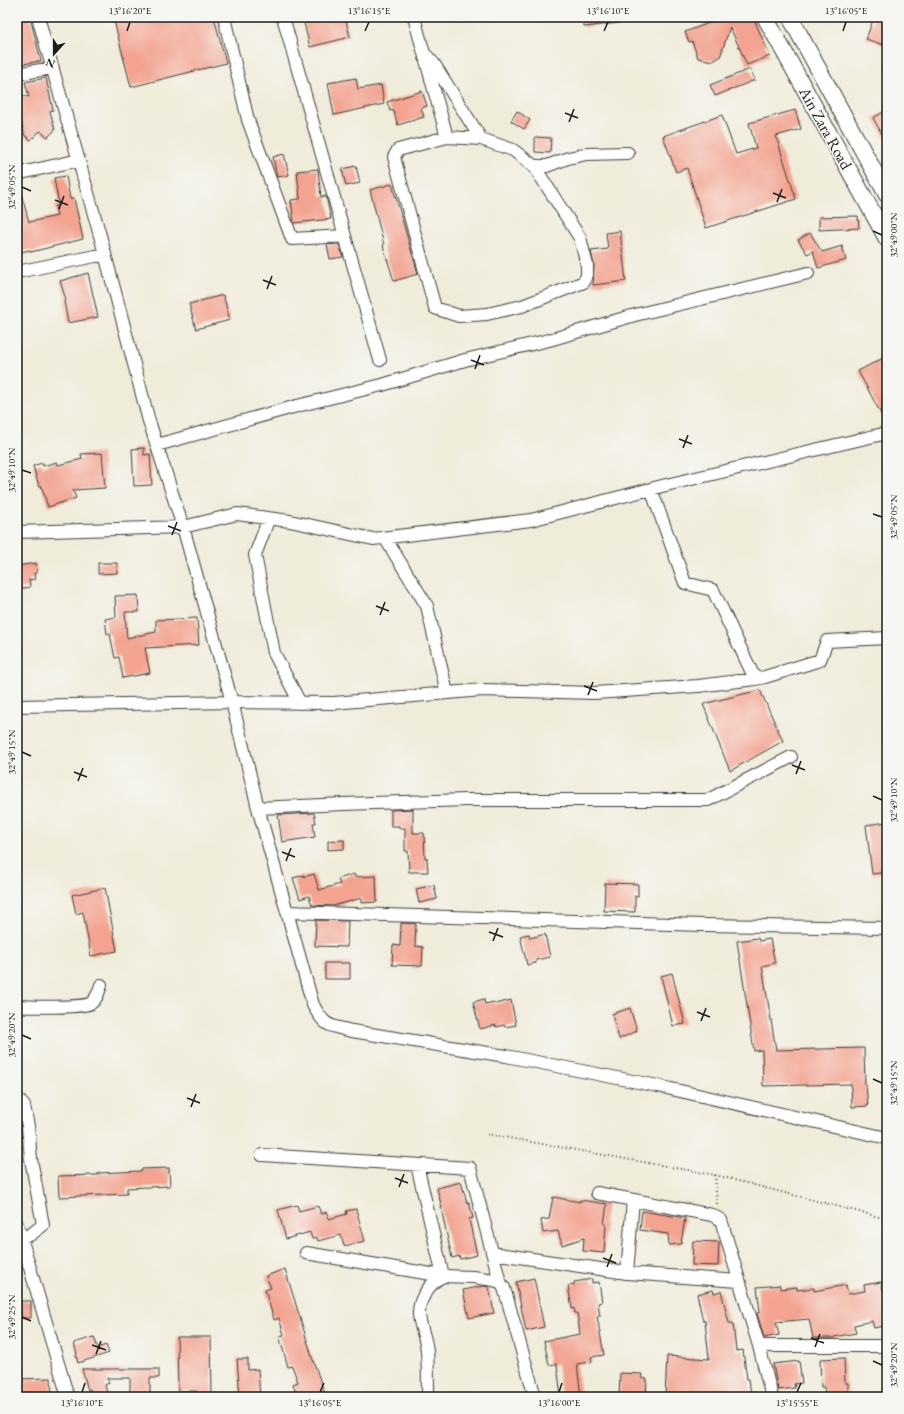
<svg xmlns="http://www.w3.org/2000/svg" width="904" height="1414" font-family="'EB Garamond',serif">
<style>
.building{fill:#f3a390}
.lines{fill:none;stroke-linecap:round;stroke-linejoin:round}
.minor-casing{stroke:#3c3b38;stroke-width:14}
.major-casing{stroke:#3c3b38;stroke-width:18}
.path{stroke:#3c3b38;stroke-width:2;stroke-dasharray:1 3;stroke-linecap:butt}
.minor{stroke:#fff;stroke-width:12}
.major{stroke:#fff;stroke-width:16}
.ticks{fill:none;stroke:#1c1c1c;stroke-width:1.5}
.labels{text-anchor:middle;stroke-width:3;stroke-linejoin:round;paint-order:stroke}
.street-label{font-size:16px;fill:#1c1c1c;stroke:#f6f6f2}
.neatline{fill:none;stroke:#1c1c1c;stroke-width:1.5}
.ticks-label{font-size:10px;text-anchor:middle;fill:#1c1c1c}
</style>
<rect width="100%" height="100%" fill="#f6f6f2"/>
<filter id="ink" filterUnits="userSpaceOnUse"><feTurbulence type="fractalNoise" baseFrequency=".025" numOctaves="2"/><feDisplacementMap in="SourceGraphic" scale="8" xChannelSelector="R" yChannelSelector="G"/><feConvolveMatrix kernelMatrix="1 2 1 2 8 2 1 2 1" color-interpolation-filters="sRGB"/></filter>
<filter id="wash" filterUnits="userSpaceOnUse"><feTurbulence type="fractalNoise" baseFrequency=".012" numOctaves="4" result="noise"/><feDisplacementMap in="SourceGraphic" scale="16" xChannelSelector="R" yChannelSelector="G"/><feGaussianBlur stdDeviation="0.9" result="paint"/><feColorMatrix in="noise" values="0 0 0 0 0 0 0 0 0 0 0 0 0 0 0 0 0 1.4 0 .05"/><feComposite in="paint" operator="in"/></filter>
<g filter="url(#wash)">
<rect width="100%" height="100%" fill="#f0ecda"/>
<g id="blocks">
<path class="building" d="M30,17L41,61L17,65V18Z
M113,17H214L226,63L131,87Z
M312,17H345L350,37L310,47L303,19Z
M592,17H619V23L584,27L583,18Z
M725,17H753L770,56L747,65L730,27L720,57L713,61L698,58L692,41L689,42L685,32Z
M874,17H887V46L866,39Z
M750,69L755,80L715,96L710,85Z
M46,78L53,110L50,111L55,130L48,137L40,131L31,140L25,136L17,104V94L29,97L25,82Z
M356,78L358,89L381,85L384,104L334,115L328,83Z
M422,91L427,106L421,108L424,117L398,125L393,110L390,111L387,102Z
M795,110L801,129L776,136L796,199L706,228L687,168L676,172L663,136L722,115L736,154L756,148L749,123Z
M887,110V143L873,118Z
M517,111L530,120L524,129L511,121Z
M535,137L551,138L550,153L535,152Z
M284,154L289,175L277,177L273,157Z
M356,166L360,183L346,186L342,169Z
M318,169L321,197L326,196L331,219L294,223L291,200L300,199L297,171Z
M66,176L70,199L74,198L83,239L31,252L30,250L17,253V190L20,189L29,222L57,216L55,206L59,205L54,178Z
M392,184L418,274L394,281L383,246L384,245L370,190Z
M858,216L859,228L819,230V217Z
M620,231L626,281L593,285L594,265L591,251L608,249L606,233Z
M810,233L822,252L842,246L846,260L818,268L813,251L807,254L798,240Z
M339,244L343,257L330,259L327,245Z
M88,273L98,317L68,323L64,301L66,300L60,281Z
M223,295L230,320L196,329L189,304Z
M887,356V425L858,371Z
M144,448V455L150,454L152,485L134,486L132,449Z
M102,453L105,488L73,490L76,498L48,507L41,485L39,486L33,466L42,463L43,466L57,462L58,465L82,459L81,454Z
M36,563L37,573H34L35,579L29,580L30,587L19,589V585H17V566Z
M98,563H117V573L98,574Z
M138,595L139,612H125L127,638L156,632V620L197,618L199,645L145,648L150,673L123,678L119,657L115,658L110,634H107L105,619L116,617L115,596Z
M760,690L783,741L730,771L703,704Z
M413,809V833H424L425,858H427L428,872H409L408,851H405V828H399V826H391V810Z
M314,813L316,823H313L315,837L282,842L278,815Z
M887,822V872L872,874L866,825Z
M344,840V849L328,850V841Z
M314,874L319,890L340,884L338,879L354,874L355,877L376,876L377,902L362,903V898L333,906L312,905L309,896L300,899L293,878L304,875V877Z
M605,883L638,884V896H635V912L604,911Z
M434,885L437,899L419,903L416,889Z
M105,888L117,951L91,956L83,912L76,914L72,895Z
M316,920L348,921L347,947L315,946Z
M401,923L416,924L415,946L423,947L422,966L392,965L393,945L400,946Z
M529,934L530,938L545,934L550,957L536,960V963L527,965L520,936Z
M758,938L759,941L770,939L775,963L762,966L776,1050L864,1048L865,1085H866L868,1106L852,1107L851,1084L763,1086L762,1050L754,1051L737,941Z
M325,963H350V979H325Z
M672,973L685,1024L673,1026L661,976Z
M484,999L485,1004L494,1002L495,1004L511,1000L516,1025L505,1027L504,1025L496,1027V1025L480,1029L473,1002Z
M630,1008L637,1031L619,1039L612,1014Z
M169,1168L170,1186L127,1188V1194L59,1197L58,1176L98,1175V1173L141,1171V1169Z
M461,1182L467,1202H469L473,1218L469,1219L477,1255L460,1259L459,1256L452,1258L441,1208H442L437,1188Z
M553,1197L580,1202V1200L607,1204L604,1224H606L604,1253L583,1251L584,1238L562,1245L558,1231L543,1233L541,1220L549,1219Z
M297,1205L299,1211L318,1206L321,1214L327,1212L329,1219L347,1214L346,1211L356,1209L365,1241L344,1246L341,1235L318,1241L317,1238L312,1239L310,1232L286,1239L278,1210Z
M642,1211L685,1218L681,1244L669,1245L668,1234L640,1230Z
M693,1241L719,1242L718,1266L692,1265Z
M285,1269L313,1360L326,1397H297L293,1384L298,1382L292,1366L288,1367L279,1336L284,1335L279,1318L274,1320L265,1290L271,1288L266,1276Z
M534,1278L544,1327L526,1331L516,1282Z
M592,1279V1283L599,1282L602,1302L598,1303L600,1316H597L604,1355L591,1357L592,1362L577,1364L581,1397H561L557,1364L549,1365L544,1341L580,1334L577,1313H575L574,1308L572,1309L568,1286L574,1285V1282Z
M881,1282L883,1290L887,1289V1325L874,1328L872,1321L854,1325L856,1333L834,1337V1338H813L809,1319L776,1322L779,1335L764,1338L757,1313L760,1312L757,1287L780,1285V1289L797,1287V1290L814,1288V1291L846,1285L848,1294L865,1291L864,1285Z
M484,1286L489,1287L494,1313L469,1318L463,1290Z
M713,1290L714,1293L721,1291L729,1323H733L736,1351L743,1350L747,1379H749L751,1395L744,1397H665L667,1356L709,1359L705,1321H703L697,1294Z
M21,1301H31V1318H21Z
M94,1337L98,1348L106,1345L109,1353L78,1363L76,1355L77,1354L74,1343Z
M177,1337H211L212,1397H196V1391H178Z
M844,1358L845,1383H848V1395L825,1396L824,1387H821L820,1359Z
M237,1359H248V1370L258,1369L260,1397H240Z
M799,1361L802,1383L794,1384L795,1388L778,1390L773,1364Z
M82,1369H159V1378H150V1397H130V1378H107L109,1383L105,1385L108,1397H92L90,1389L88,1390Z
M620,1373L642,1374L641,1378L647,1379L646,1397H619Z
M51,1378L52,1397H17V1379Z"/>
</g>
</g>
<g filter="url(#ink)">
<use href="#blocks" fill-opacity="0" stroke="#3c3b38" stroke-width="1"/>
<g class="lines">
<defs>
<path id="minor" d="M38,17L101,239L149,421L183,527L232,702L258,808L313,1005C326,1028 328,1025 352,1031L506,1056L658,1086L887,1138
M224,17L248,120L292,239L345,236
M283,17L380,360
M414,17L447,137L398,150L394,157L435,308L459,316L487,314L522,306L584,282L587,275V265L580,238L534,166L513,150L481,139L447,137
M427,56L434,64L481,139
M17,74L53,68
M534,166H547L568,158L587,154L628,153
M17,174L79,160
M17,272L105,254
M157,445L297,406L382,385L465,360L549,340L635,315L808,273
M651,489L685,583L713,590L755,679
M269,518L255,555L274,653L300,703
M17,532L183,527L237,514L290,521L373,539L531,520L666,485L887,433
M385,538L427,606L447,693
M17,706L232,702L334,703L482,690L595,693L698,686L755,679L765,677L820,660L827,641L887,638
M258,808L343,804L466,800H708L791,757
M288,912L703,925L887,928
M17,1006C28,1007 85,1008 91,1003C97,999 99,991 101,985
M17,1098L24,1106L28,1126L31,1159L43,1225L30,1235L21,1237
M262,1155L470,1168L500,1282
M417,1165L443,1276
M597,1193L712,1215L721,1220L759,1346L772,1397
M17,1224L68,1397
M306,1253L443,1276L473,1277L494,1280L500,1282L504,1288L507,1298L535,1397
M492,1253L627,1273L739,1281
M627,1273L633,1200
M759,1346H887
M428,1397C428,1382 428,1366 427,1351C425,1329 412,1316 424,1295C429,1286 435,1280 443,1276"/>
<path id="major" d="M765,17L887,239
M790,17L887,195"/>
</defs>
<use href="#minor" class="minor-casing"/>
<use href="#major" class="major-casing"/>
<path class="path" d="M487,1134L715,1175L887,1219
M715,1175L717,1205"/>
<use href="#minor" class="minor"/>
<use href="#major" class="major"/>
</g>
</g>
<path class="ticks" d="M127,31L130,22M365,31L369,22M604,31L608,22M843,31L846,22M565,113L578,118M569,122L574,109M22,187L31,191M773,193L786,198M55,200L68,205M777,202L782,189M59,209L64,196M873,231L882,235M263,280L276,285M267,289L272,276M471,360L484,365M475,369L480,355M679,439L692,444M683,448L688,435M22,470L31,473M873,514L882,517M168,526L181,531M172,535L177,522M376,606L389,611M380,615L385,602M584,686L597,691M588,695L593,682M22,752L31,756M792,765L805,770M74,772L87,777M796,774L801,761M78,781L83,768M873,796L882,800M282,852L295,857M286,861L291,848M489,932L503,937M493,941L498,928M697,1012L710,1017M701,1021L706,1008M22,1035L31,1039M873,1079L882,1083M187,1098L200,1103M191,1107L196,1094M395,1178L408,1183M399,1187L404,1174M603,1258L616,1263M607,1267L612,1254M22,1317L31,1321M811,1338L824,1343M92,1345L106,1350M815,1347L820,1334M96,1354L101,1341M873,1361L882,1365M82,1392L85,1383M320,1392L324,1383M559,1392L562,1383M797,1392L801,1383"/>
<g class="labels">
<g class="street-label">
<text transform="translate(826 128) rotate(61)" y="6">Ain Zara Road</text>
</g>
</g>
<rect width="904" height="1414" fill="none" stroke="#f6f6f2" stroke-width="44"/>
<g transform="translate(54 54) rotate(201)" stroke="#f6f6f2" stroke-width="3" paint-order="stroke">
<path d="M0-3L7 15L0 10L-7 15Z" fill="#1c1c1c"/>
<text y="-6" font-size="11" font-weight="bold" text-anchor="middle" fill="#1c1c1c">N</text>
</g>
<rect x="22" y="22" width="860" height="1370" class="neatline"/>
<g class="ticks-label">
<text x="130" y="14">13°16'20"E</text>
<text x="369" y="14">13°16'15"E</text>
<text x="608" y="14">13°16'10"E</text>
<text x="846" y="14">13°16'05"E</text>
<text transform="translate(11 187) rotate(-90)" y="4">32°49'05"N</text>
<text transform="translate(893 235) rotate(-90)" y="4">32°49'00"N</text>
<text transform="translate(11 470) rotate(-90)" y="4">32°49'10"N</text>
<text transform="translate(893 517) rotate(-90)" y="4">32°49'05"N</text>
<text transform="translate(11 752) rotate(-90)" y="4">32°49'15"N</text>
<text transform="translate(893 800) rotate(-90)" y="4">32°49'10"N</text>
<text transform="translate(11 1035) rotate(-90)" y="4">32°49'20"N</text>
<text transform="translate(893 1083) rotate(-90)" y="4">32°49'15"N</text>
<text transform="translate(11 1317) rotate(-90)" y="4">32°49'25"N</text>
<text transform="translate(893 1365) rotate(-90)" y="4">32°49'20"N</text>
<text x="82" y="1406">13°16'10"E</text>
<text x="320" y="1406">13°16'05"E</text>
<text x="559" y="1406">13°16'00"E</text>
<text x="797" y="1406">13°15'55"E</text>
</g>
</svg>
